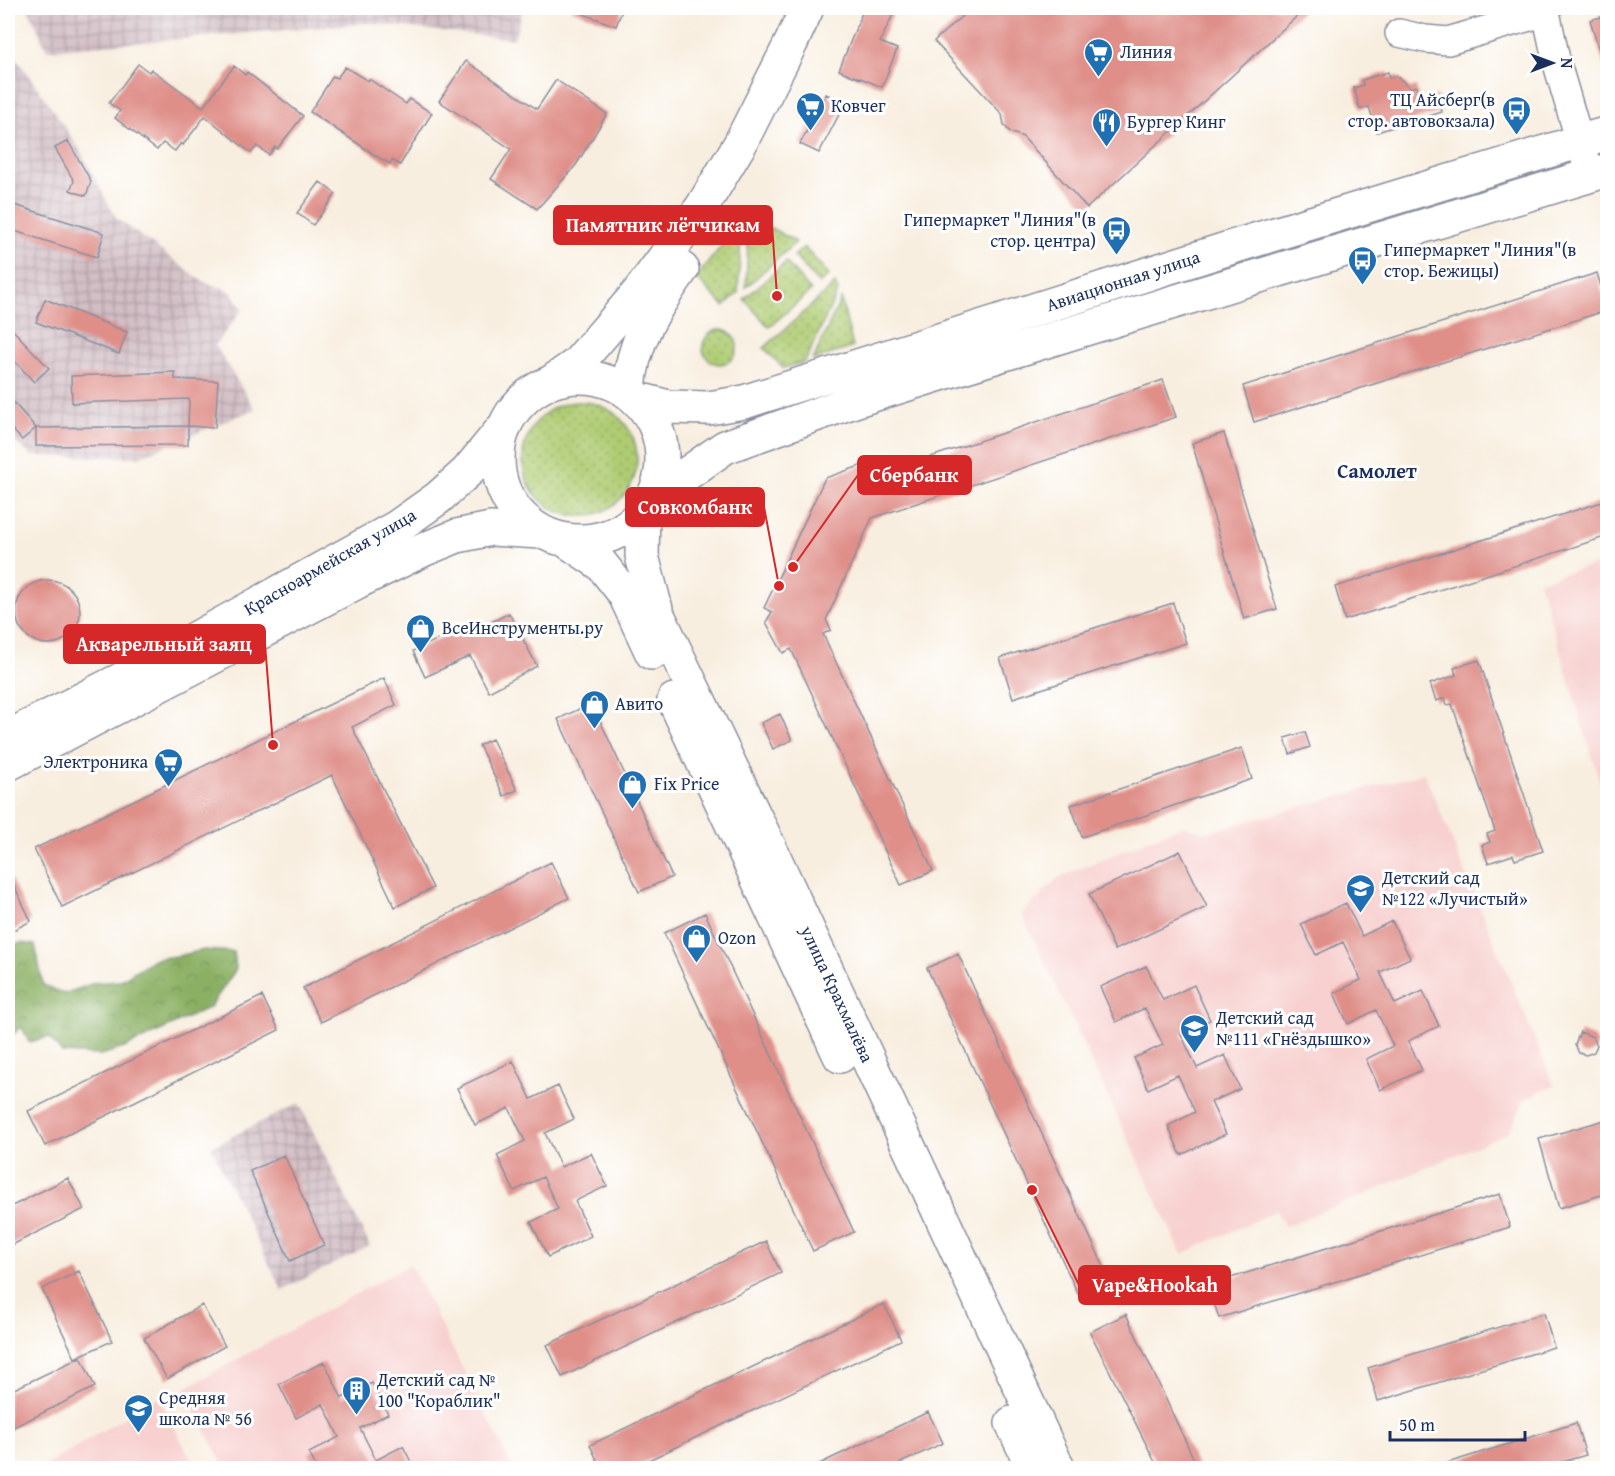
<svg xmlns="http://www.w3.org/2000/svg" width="1615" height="1476" font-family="'Gentium Book Plus',serif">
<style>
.built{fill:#f7d0cf}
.industrial{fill:url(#industrial-grid)}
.grass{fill:url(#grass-dots);stroke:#657e68;stroke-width:1.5}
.forest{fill:url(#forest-crowns);stroke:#537061;stroke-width:1.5}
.building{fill:#df8e88}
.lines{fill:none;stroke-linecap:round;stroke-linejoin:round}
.minor-casing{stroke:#8a8e9e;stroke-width:30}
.major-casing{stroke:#8a8e9e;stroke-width:36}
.minor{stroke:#fff;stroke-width:27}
.major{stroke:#fff;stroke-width:33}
.labels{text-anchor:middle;stroke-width:6;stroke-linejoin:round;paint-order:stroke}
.poi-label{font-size:18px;fill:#1b2f5e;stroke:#fff;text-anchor:start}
.street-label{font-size:18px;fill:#1b2f5e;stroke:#fff}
.neighbourhood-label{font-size:20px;font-weight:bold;fill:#1b2f5e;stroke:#fff}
.leader{fill:none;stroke:#d62828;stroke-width:2}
.callout-dot{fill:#d62828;stroke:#fff;stroke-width:2}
.callout{fill:#d62828;stroke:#d62828;stroke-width:2}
.callout-label{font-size:20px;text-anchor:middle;font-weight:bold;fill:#fff}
</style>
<defs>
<pattern id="industrial-grid" width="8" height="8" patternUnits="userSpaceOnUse" patternTransform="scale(1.5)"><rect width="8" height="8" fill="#d2bec5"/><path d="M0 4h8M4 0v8" fill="none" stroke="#aa9ba3"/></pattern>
<pattern id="grass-dots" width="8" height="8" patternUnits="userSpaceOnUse" patternTransform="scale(1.5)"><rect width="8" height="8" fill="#afcc72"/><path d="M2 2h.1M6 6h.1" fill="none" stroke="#8ea661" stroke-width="1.8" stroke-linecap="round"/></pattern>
<pattern id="forest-crowns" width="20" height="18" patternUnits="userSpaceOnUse" patternTransform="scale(1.5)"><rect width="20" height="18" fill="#8bb064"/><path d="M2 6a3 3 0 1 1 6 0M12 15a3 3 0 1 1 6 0" fill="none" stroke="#719056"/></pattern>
</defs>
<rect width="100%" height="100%" fill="#fff"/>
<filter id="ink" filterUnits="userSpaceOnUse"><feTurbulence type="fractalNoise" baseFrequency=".0167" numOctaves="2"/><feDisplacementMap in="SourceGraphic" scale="12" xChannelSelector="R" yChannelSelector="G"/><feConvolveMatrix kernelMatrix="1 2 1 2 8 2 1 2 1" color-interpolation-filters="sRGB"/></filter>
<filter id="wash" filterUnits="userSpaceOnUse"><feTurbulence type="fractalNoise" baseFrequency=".008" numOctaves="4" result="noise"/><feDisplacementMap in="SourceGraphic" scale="24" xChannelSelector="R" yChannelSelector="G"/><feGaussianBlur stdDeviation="1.35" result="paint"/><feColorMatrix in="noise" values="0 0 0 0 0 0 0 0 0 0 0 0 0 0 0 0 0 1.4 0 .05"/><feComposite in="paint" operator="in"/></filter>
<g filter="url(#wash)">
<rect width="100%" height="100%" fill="#f8eedf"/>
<path class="built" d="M1607,561H1608L1607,806L1539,581Z
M1424,773L1554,1085L1525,1099L1509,1132L1364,1195L1285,1226L1276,1211L1182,1254L1022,914L1058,878L1184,825L1205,833Z
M410,1264L513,1468H225L184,1389Z
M158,1397L196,1468H41Z"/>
<path class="industrial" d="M28,8H27H523L514,39L368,23L47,50Z
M8,47L50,105L80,150L116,218L204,282L229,290L243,309L215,345L255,409L139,457L32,456L8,436V424L12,411L8,407Z
M299,1103L370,1246L282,1290L211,1147Z"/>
<path class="grass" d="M749,216L796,242L746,287Z
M742,220L738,293L724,306L696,278Z
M804,247L829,275L819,284L794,256Z
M786,262L811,291L769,327L744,299Z
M835,284L838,291L805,362L783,368L764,348Z
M841,299L853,347L813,360Z
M703 347a17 17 0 1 1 34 0a17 17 0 1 1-34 0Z
M523 459a57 57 0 1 1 114 0a57 57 0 1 1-114 0Z"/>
<path class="forest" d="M20,943L35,945L43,985L64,994L94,983L120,981L154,959L178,956L204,950L234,952L236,969L210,1007L124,1048L100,1055L62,1053L49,1037L29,1042L22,1027L8,1038V946Z"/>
<g id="blocks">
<path class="building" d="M571,8H623L616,26L570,9Z
M864,8H896L880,42L897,49L882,87L858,77V78L839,70Z
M971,8H1306L1087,208L1023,137L1010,132L1004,125L1002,114L934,41Z
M1608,15V65L1604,66L1590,20Z
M466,61L537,109L556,80L607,114L576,165L537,209L491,179L511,149L439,101Z
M138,64L149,72L151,69L203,107L234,66L245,75L247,72L303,116L277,149L275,147L269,155L257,146L251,153L205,116L183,145L181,143L175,151L163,143L157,150L115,118L120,111L109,103Z
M345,67L368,81L369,79L406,104L409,99L432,113L400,165L392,160L390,164L378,157L310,112L333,76L337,78Z
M1388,72L1389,78L1397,76L1410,88L1416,86L1420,100L1437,95L1442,112L1377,132L1369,107L1360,109L1354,88L1363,85L1362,80Z
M826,94L845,103L819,153L800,144Z
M68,141L91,181L86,196L70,190L74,181L55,148Z
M320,182L336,194L313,225L297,213Z
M8,203L104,233L97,257L8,229Z
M1597,273L1608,310L1254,422L1243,386Z
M45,299L127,332L119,354L36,322Z
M8,325L49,368L34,382L8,354Z
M175,372V379L218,381L215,428L188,426L189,399L72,403L71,376Z
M1163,380L1176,417L872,518L826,620L831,630L823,634L933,871L901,885L791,649L783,653L766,622L772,612L764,608L825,478L863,465L867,478Z
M8,396L36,428L22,440L8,425Z
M188,426V445L36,446V428Z
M1224,433L1277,609L1244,619L1192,443Z
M1608,500V536L1345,620L1335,587Z
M16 612a32 32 0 1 1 64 0a32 32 0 1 1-64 0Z
M1173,603L1186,643L1013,698L1000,658Z
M509,613L537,666L489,692L470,656L425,677L413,651L464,627L467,635Z
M1479,660L1543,851L1515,860L1513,855L1488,863L1482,845L1490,842L1487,834L1495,831L1452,704L1447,705L1445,698L1436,701L1430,684L1456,675L1454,668Z
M384,678L396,705L352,727L433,888L395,907L332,775L62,907L34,849Z
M592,703L672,877L639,892L558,719Z
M780,714L792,740L773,749L761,723Z
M1305,732L1310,747L1290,754L1285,738Z
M492,739L517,790L504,796L479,745Z
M1242,748L1252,779L1082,837L1071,805Z
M1180,851L1207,907L1115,950L1089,894Z
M551,862L569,898L321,1022L303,988Z
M8,873L31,921L8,933Z
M1346,903L1362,936L1392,921L1410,958L1380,972L1395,1004L1423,991L1439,1026L1408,1041L1422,1070L1380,1090L1366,1059L1393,1046L1376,1010L1348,1024L1334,993L1361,980L1343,942L1316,955L1301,924Z
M705,913L854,1232L813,1251L664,933Z
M958,954L1110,1280L1078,1294L927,968Z
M1146,966L1163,1000L1194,985L1210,1020L1181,1034L1197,1068L1225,1055L1240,1089L1211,1102L1226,1134L1181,1155L1168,1126L1195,1112L1178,1075L1148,1089L1134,1058L1163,1045L1145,1008L1116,1022L1100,987Z
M262,996L279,1030L45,1146L28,1111Z
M1580,1032L1593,1037L1597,1045L1594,1052L1586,1055L1579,1053L1575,1045Z
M513,1061L531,1099L558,1086L574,1119L545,1133L561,1167L591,1153L607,1186L575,1201L591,1236L548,1257L531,1222L558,1209L543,1177L514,1191L497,1155L525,1141L509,1108L475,1125L457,1088Z
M1605,1120L1608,1128V1193L1559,1208L1539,1139Z
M284,1155L324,1245L290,1261L250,1171Z
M68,1178L84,1209L8,1247V1208Z
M1500,1194L1510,1227L1219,1318L1208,1285Z
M766,1241L781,1273L562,1377L547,1345Z
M79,1271L112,1341L75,1358L42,1289Z
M884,1304L901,1340L632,1468H601L590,1445Z
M202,1305L225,1346L167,1379L144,1338Z
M1544,1313L1554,1347L1378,1401L1368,1368Z
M1126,1314L1198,1468H1158L1090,1332Z
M81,1357L95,1387L8,1430V1392Z
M324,1362L342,1398L372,1383L388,1414L360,1428L376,1460L403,1446L414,1468H317L309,1453L339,1437L323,1404L296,1418L279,1384Z
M928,1412L943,1443L890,1468H811Z
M1576,1423L1586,1455L1541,1468H1442L1441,1465Z"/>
</g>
</g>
<g filter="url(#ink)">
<use href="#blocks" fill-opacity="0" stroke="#8a8e9e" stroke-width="1.5"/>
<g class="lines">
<defs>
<path id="minor" d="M1399,33L1425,39L1448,41L1546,12L1557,64L1590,176"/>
<path id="major" d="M498 459a82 82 0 1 1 164 0a82 82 0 1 1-164 0Z
M553,381L577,364L639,292L702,207L740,144L791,43L807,8
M629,392C631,343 654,309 682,269
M638,399L668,407L709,408L744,402L1242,244L1608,133
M654,497L725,447L860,399L1075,332L1608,170
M643,514L642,556L657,613L769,846L1058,1468
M567,541L601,564L624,593L652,653
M674,700L840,1056
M8,737L128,676L397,527L438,498L467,472L504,427
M8,764L357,582L425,549L457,536L491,529L541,532
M1012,1423L1033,1468"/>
</defs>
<use href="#minor" class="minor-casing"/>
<use href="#major" class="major-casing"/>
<use href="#minor" class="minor"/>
<use href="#major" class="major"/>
</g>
</g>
<defs>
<symbol id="supermarket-pin" viewBox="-11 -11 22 30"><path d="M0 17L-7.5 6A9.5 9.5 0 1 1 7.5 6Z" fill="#1f6fb2" stroke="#fff"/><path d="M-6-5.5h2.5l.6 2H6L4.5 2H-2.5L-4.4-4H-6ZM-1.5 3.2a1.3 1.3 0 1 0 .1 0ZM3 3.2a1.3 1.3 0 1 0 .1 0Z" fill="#fff"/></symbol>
<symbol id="bus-pin" viewBox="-11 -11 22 30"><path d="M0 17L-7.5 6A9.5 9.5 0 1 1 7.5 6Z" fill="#1f6fb2" stroke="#fff"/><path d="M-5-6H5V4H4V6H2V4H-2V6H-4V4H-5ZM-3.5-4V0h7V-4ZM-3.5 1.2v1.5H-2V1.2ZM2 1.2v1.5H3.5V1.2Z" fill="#fff"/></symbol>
<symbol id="restaurant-pin" viewBox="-11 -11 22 30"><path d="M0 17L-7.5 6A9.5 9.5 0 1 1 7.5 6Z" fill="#1f6fb2" stroke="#fff"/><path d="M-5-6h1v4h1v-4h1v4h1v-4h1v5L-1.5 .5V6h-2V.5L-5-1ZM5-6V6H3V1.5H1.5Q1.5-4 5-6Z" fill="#fff"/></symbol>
<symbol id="shop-pin" viewBox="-11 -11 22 30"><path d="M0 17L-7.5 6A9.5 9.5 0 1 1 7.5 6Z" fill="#1f6fb2" stroke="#fff"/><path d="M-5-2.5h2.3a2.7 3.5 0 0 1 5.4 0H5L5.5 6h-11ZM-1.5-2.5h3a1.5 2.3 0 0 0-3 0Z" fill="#fff"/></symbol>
<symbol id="school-pin" viewBox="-11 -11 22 30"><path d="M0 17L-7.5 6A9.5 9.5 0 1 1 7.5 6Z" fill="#1f6fb2" stroke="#fff"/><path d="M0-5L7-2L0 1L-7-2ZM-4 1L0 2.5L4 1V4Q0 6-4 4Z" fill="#fff"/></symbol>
<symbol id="building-pin" viewBox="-11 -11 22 30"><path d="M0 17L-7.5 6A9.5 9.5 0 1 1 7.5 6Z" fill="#1f6fb2" stroke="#fff"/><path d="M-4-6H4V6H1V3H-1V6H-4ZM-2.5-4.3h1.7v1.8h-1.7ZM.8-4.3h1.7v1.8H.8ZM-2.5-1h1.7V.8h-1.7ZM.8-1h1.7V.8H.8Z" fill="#fff"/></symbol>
</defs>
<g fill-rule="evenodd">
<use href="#supermarket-pin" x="1082" y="36" width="33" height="45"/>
<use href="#supermarket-pin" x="794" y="90" width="33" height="45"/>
<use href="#bus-pin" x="1500" y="94" width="33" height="45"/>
<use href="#restaurant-pin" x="1090" y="106" width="33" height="45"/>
<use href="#bus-pin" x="1100" y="214" width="33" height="45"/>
<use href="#bus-pin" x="1346" y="244" width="33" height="45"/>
<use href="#shop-pin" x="404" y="612" width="33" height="45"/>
<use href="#shop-pin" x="578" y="688" width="33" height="45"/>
<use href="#supermarket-pin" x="152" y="746" width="33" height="45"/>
<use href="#shop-pin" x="616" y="768" width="33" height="45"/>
<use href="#school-pin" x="1344" y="872" width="33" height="45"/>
<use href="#shop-pin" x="680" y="922" width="33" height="45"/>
<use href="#school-pin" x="1178" y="1012" width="33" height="45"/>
<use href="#building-pin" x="340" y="1374" width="33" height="45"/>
<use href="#school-pin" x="122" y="1392" width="33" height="45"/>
</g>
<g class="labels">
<g class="poi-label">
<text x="1120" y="58">Линия</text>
<text x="1495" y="106" text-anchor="end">ТЦ Айсберг(в<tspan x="1495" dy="21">стор. автовокзала)</tspan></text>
<text x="831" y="112">Ковчег</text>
<text x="1127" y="128">Бургер Кинг</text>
<text x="1096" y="226" text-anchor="end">Гипермаркет "Линия"(в<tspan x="1096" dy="21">стор. центра)</tspan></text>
<text x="1384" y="256">Гипермаркет "Линия"(в<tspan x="1384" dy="21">стор. Бежицы)</tspan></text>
<text x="442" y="634">ВсеИнструменты.ру</text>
<text x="615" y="710">Авито</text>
<text x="148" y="768" text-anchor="end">Электроника</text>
<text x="654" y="790">Fix Price</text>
<text x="1382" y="884">Детский сад<tspan x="1382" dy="21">№122 «Лучистый»</tspan></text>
<text x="718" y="944">Ozon</text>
<text x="1216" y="1024">Детский сад<tspan x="1216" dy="21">№111 «Гнёздышко»</tspan></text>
<text x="377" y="1386">Детский сад №<tspan x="377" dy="21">100 "Кораблик"</tspan></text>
<text x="159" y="1404">Средняя<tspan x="159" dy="21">школа № 56</tspan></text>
</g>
<g class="street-label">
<text transform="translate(1123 281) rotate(-18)" y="6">Авиационная улица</text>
<text transform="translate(330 562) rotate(-30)" y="6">Красноармейская улица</text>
<text transform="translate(837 994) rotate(65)" y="6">улица Крахмалёва</text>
</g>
<g class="neighbourhood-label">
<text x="1377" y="478">Самолет</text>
</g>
</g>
<path class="leader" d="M777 296L772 225M793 567L858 475M779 586L764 507M273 745L265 644M1032 1190L1079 1285"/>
<g class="callout-dot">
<circle cx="777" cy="296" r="6"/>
<circle cx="793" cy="567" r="6"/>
<circle cx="779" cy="586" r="6"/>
<circle cx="273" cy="745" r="6"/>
<circle cx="1032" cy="1190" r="6"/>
</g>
<g class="callout">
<rect x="554" y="206" width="218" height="38" rx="6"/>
<rect x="858" y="456" width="113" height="38" rx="6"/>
<rect x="626" y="488" width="138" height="38" rx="6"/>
<rect x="64" y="625" width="201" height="38" rx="6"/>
<rect x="1079" y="1266" width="151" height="38" rx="6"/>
</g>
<g class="callout-label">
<text x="663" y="232">Памятник лётчикам</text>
<text x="914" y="482">Сбербанк</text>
<text x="695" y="514">Совкомбанк</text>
<text x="164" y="651">Акварельный заяц</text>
<text x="1155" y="1292">Vape&amp;Hookah</text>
</g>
<rect width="1615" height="1476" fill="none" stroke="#fff" stroke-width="30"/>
<g transform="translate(1552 63) rotate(90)" stroke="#ffffff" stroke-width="4.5" paint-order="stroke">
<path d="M0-4.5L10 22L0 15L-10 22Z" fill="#1b2f5e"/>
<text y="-9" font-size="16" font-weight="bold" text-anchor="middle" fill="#1b2f5e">N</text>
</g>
<path d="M1390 1431v9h135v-9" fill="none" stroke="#1b2f5e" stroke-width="3"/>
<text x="1399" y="1431" font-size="18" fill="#1b2f5e" stroke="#ffffff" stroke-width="4.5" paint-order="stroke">50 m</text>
</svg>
